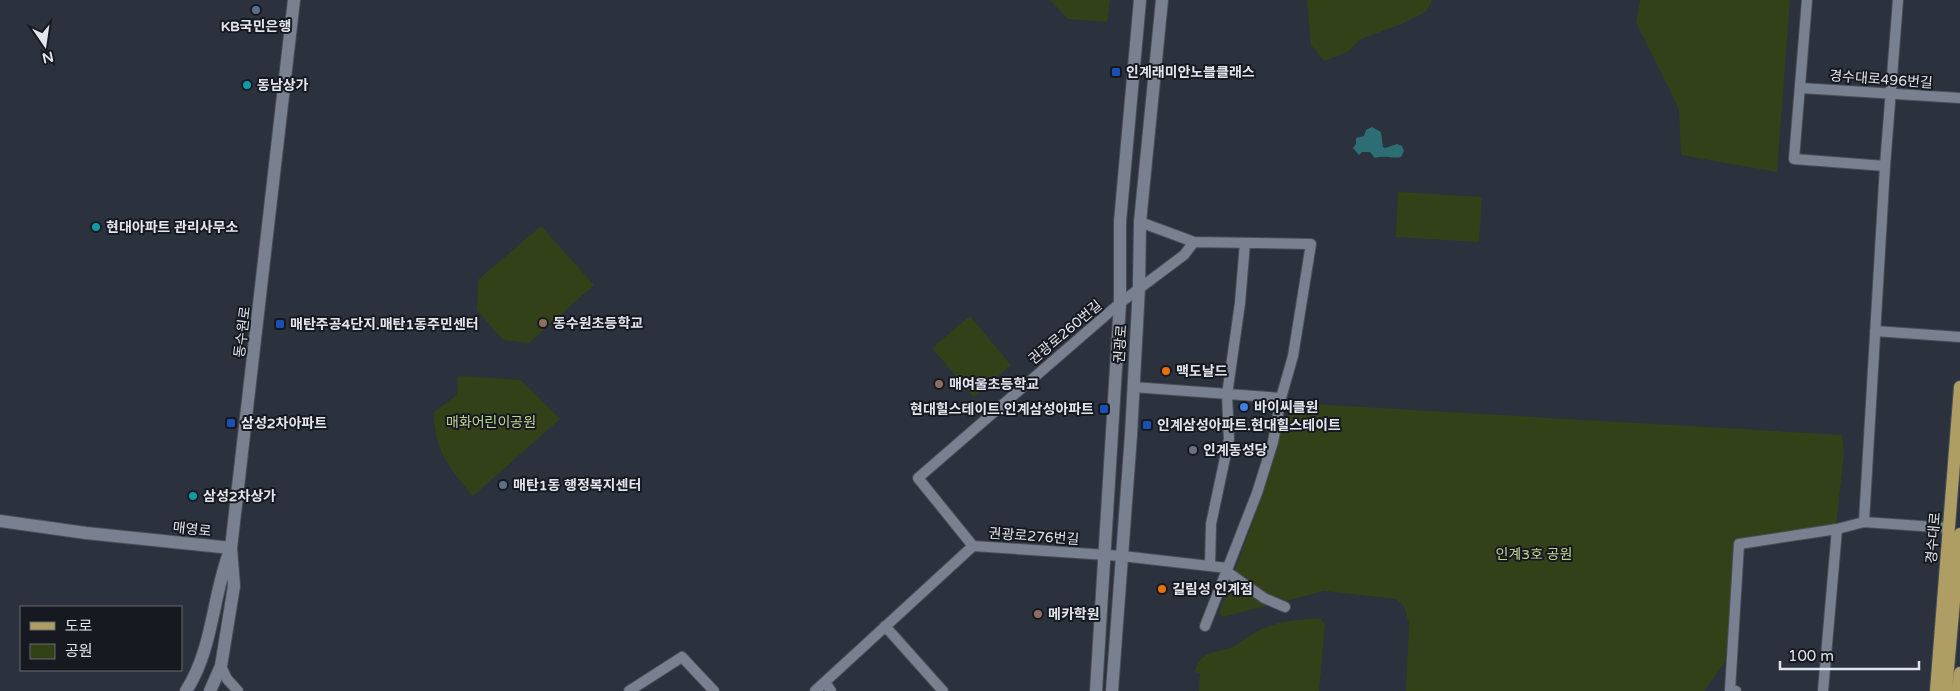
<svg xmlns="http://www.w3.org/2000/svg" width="1960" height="691" font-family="'Varela Round','Noto Sans KR',sans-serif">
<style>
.green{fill:#334118}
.water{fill:#2d6e75}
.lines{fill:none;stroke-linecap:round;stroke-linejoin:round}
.minor-casing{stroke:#494e58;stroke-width:12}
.tertiary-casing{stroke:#494e58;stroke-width:14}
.secondary-casing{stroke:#494e58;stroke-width:14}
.primary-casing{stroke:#494e58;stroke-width:14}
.minor{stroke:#79808f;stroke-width:10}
.tertiary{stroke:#79808f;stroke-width:12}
.secondary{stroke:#79808f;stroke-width:12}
.primary{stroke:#ae9e63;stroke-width:12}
.service-dot{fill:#5c6f8a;stroke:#16191f;stroke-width:2}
.transit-dot{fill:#1a4fb4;stroke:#16191f;stroke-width:2}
.culture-dot{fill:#0f9aa8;stroke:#16191f;stroke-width:2}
.education-dot{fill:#8d6e63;stroke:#16191f;stroke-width:2}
.food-dot{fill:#e8710a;stroke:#16191f;stroke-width:2}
.shop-dot{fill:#3f7fe0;stroke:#16191f;stroke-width:2}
.worship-dot{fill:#6b7280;stroke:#16191f;stroke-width:2}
.labels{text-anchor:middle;stroke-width:4;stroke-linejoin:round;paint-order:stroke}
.poi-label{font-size:14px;font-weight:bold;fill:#e1e5ed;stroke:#16191f;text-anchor:start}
.street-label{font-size:14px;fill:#e1e5ed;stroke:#16191f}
.park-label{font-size:14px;fill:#bcd690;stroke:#16191f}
</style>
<rect width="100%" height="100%" fill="#2b313d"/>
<path class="green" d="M1050,0H1110L1107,22L1068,19Z
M1307,0H1432L1427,11L1399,25L1361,39L1347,52L1324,61L1311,45Z
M1640,0H1790L1777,172L1681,155L1679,109L1636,22Z
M1398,192L1482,197L1479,242L1396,237Z
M541,226L594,285L529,343L503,340L477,310L478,280Z
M970,316L1011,365L974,397L932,348Z
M458,376L521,380L560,419L473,496C449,467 434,451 434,412L457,395Z
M1295,403L1842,435L1844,454L1836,526L1739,552L1734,650L1704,691H1406L1409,624L1404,606L1396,599L1324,591L1223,617L1219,613C1237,566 1254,519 1270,471C1278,447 1280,423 1295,403Z
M1320,618L1325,624L1319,691H1199L1200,673L1194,672C1203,650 1211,654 1230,648C1240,644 1250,634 1260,630C1279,620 1299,620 1320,618Z"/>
<path class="water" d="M1372,127L1381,132L1383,147L1385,148L1397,144L1402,146L1404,151L1401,157C1393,159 1387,155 1375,158L1370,152H1362L1359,155L1353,148L1356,144V138L1364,136L1366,130Z"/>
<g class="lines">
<defs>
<path id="minor" d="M1807,0L1794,159L1885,166L1898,0
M1801,88L1960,98
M1885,166L1864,522L1949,528
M1140,222L1194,242L1311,244L1293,356L1281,398L1273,442L1257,493L1205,626
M1875,331L1960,337
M1133,387L1281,398
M973,546L918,478L1120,303L1184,255L1194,242
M1210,566L1211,524L1229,439L1227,395L1240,303L1245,243
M1226,571L1264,598L1285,607
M885,626L943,691
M221,666L227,679L238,691
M825,682L831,691
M629,691L682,657L714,691
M815,691L973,546L1122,556L1227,568
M1736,691L1730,690L1739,544L1837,529
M1823,691L1837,529L1864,522"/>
<path id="tertiary" d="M0,521L86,533L231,548
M1096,691L1120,303V222L1140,0
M1112,691L1131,435L1139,287L1140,222L1162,0"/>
<path id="secondary" d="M186,691C213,649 212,599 229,553
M210,691L221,666L234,586L231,548L294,0"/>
<path id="primary" d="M1936,691L1960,387
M1946,691L1960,534
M1958,691L1960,673"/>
</defs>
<use href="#minor" class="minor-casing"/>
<use href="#tertiary" class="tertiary-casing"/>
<use href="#secondary" class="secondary-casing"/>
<use href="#primary" class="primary-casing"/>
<use href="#minor" class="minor"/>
<use href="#tertiary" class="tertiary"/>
<use href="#secondary" class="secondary"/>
<use href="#primary" class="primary"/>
</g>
<g class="service-dot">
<circle cx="256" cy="10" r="5"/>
<circle cx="503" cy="485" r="5"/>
</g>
<g class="transit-dot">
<rect x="1111" y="67" width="10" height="10" rx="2.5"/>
<rect x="275" y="319" width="10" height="10" rx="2.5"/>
<rect x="1099" y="404" width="10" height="10" rx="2.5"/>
<rect x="226" y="418" width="10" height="10" rx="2.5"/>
<rect x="1142" y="420" width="10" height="10" rx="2.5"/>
</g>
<g class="culture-dot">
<circle cx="247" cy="85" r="5"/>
<circle cx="96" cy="227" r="5"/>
<circle cx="193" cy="496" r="5"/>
</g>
<g class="education-dot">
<circle cx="543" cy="323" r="5"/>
<circle cx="939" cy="384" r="5"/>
<circle cx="1038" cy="614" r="5"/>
</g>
<g class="food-dot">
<circle cx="1166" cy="371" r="5"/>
<circle cx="1162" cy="589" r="5"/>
</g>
<circle class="shop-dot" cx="1244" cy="407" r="5"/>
<circle class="worship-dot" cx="1193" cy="450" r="5"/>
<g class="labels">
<g class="poi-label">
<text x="256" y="31" text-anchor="middle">KB국민은행</text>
<text x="1126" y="77">인계래미안노블클래스</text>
<text x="257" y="90">동남상가</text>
<text x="106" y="232">현대아파트 관리사무소</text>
<text x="553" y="328">동수원초등학교</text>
<text x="290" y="329">매탄주공4단지.매탄1동주민센터</text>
<text x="1176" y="376">맥도날드</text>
<text x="949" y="389">매여울초등학교</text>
<text x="1254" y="412">바이씨클원</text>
<text x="1094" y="414" text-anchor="end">현대힐스테이트.인계삼성아파트</text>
<text x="241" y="428">삼성2차아파트</text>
<text x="1157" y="430">인계삼성아파트.현대힐스테이트</text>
<text x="1203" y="455">인계동성당</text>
<text x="513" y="490">매탄1동 행정복지센터</text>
<text x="203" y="501">삼성2차상가</text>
<text x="1172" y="594">길림성 인계점</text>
<text x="1048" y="619">메카학원</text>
</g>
<g class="street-label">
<text transform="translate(1881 79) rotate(4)" y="5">경수대로496번길</text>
<text transform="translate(242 332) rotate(-83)" y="5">동수원로</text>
<text transform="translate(1065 332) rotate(-40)" y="5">권광로260번길</text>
<text transform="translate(1120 344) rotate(-86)" y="5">권광로</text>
<text transform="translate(192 529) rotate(6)" y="5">매영로</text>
<text transform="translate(1034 536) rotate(4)" y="5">권광로276번길</text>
<text transform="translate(1933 538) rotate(-85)" y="5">경수대로</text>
</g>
<g class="park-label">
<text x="491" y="427">매화어린이공원</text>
<text x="1534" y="559">인계3호 공원</text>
</g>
</g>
<rect x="20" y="606" width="162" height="65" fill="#16191f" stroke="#676b71"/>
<rect x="30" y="622" width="25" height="8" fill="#ae9e63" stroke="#676b71"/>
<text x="65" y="631" font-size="15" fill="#e1e5ed">도로</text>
<rect x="30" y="644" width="25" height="15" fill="#334118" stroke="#676b71"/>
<text x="65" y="656" font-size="15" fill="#e1e5ed">공원</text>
<g transform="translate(45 45) rotate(167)" stroke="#16191f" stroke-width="4" paint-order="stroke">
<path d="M0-4L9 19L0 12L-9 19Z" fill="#e1e5ed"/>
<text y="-8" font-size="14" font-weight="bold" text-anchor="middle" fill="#e1e5ed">N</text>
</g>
<path d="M1780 661v8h139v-8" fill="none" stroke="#e1e5ed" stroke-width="2.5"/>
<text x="1788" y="661" font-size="15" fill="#e1e5ed" stroke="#16191f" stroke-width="4" paint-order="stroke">100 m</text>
</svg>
